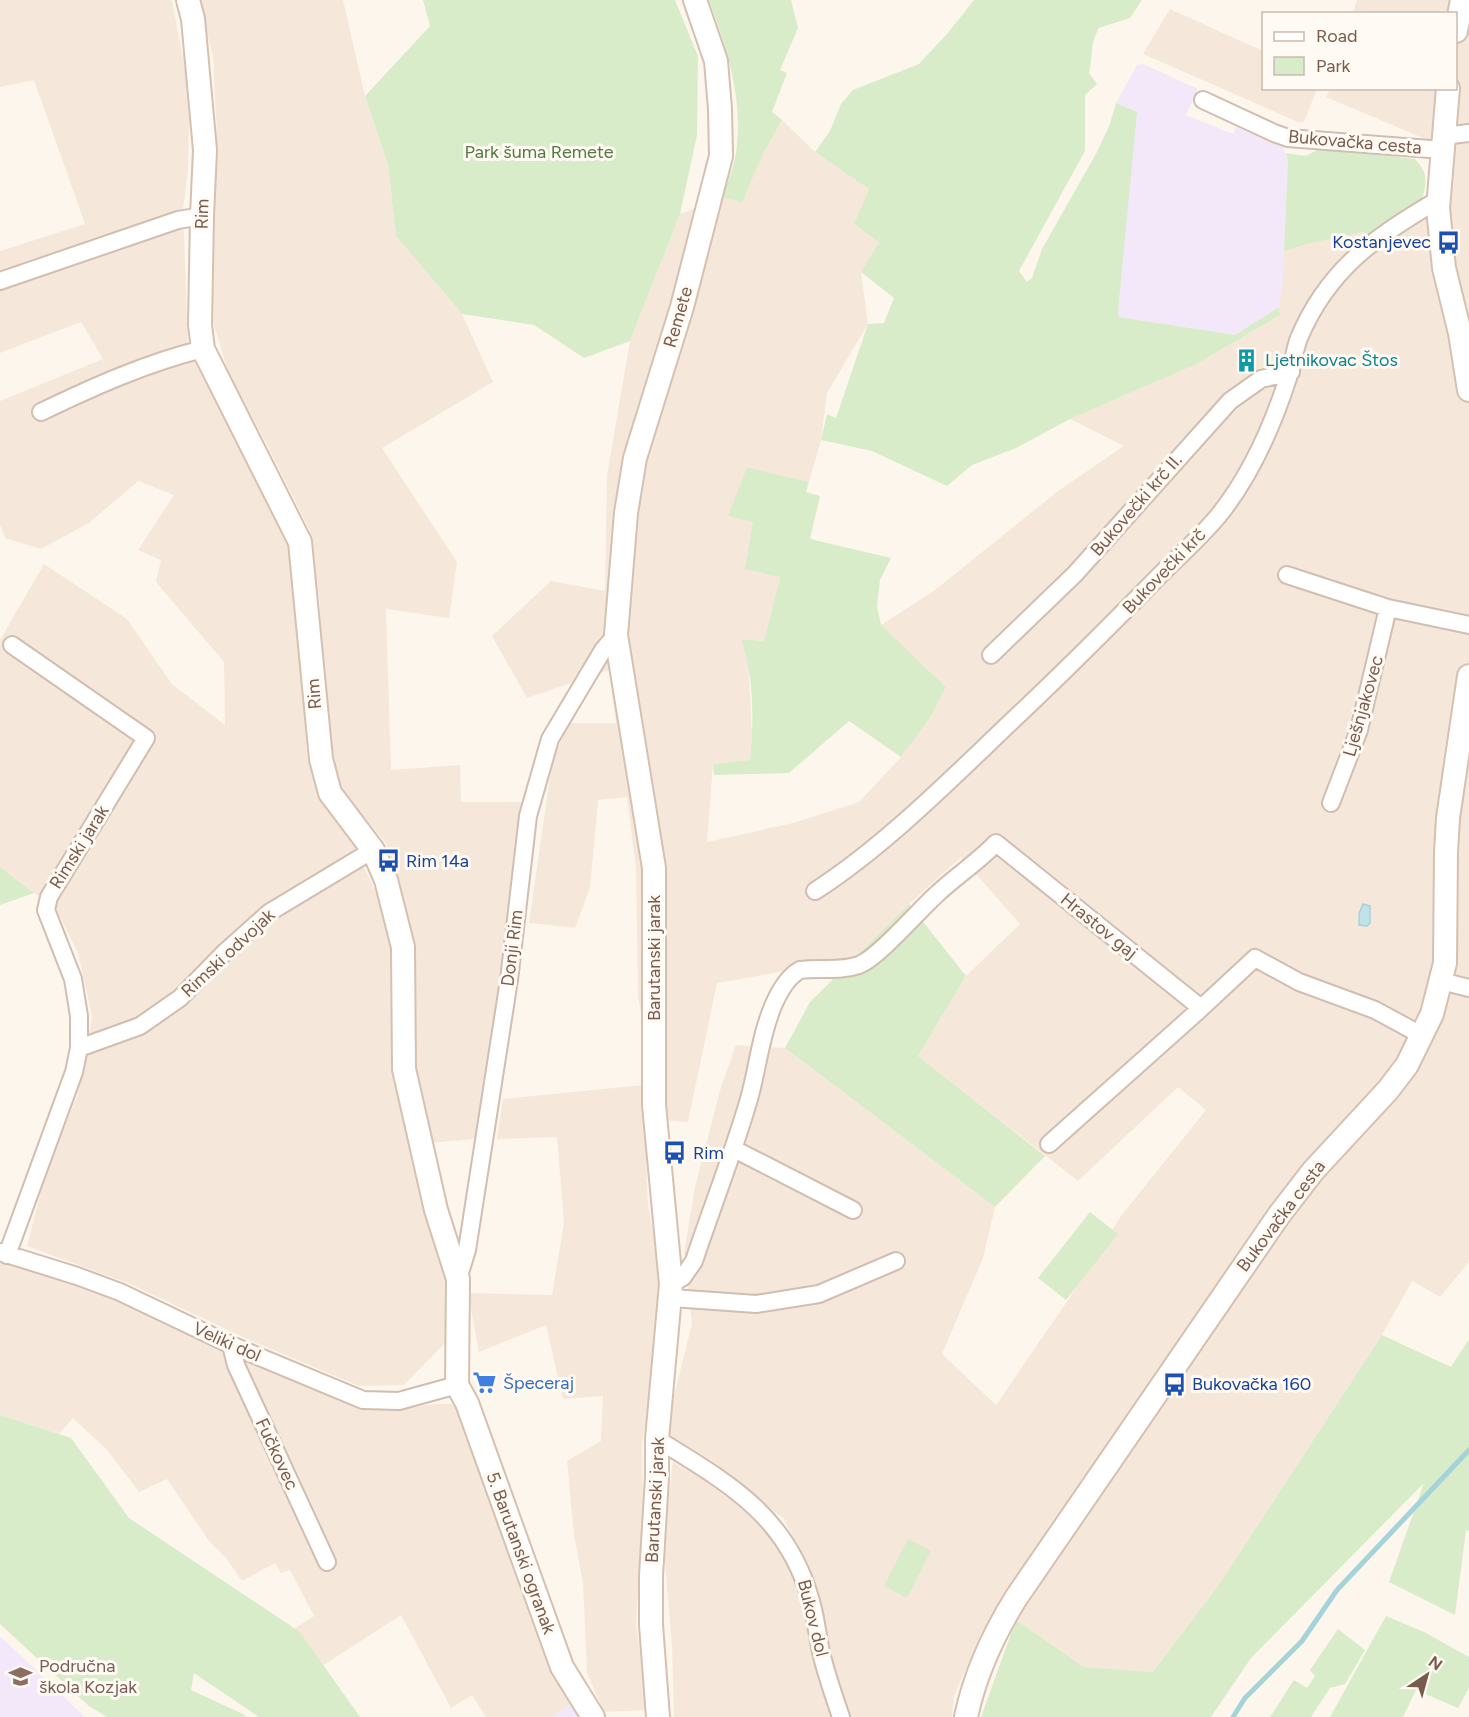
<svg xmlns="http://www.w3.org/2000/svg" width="1469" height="1717" font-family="Figtree,sans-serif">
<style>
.residential{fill:#f5e8da}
.education{fill:#f3e8fa}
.green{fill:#d8ecc9}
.water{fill:#bfe3e8;stroke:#a5d3da;stroke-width:1.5}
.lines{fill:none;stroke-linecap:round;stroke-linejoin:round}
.stream{stroke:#a5d3da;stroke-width:5}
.street-casing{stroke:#d1beb0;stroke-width:20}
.secondary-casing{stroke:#d6c0b0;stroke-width:26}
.street{stroke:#fff;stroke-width:16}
.secondary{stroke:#fff;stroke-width:22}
.labels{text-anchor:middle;stroke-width:6;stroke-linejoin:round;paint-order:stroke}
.street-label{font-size:18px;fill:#7a5c4d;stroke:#fffaf3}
.park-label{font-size:18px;fill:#537a41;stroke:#fffaf3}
.transit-label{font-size:18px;fill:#164399;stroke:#fffaf3;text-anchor:start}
.culture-label{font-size:18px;fill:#0d838f;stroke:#fffaf3;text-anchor:start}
.shop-label{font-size:18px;fill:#366cbe;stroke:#fffaf3;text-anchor:start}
.education-label{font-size:18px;fill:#785e54;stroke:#fffaf3;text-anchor:start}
</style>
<rect width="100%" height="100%" fill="#fdf6ec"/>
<path class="residential" d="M0,0H172L185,69L189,120L188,170L183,210L188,345L220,408L251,460L291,538L307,756L319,798L354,846L377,895L390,943L395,987L392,1050L400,1103L421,1201L445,1281L451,1337L404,1385L359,1386L247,1339L130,1284L27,1246L46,1171L77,1096L86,1057L92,1016L78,953L53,903L34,893L0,867V640L44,564L127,619L172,684L225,725L224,662L156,582L161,560L138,550L174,495L138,481L89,523L41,549L5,538L0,525V401L103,359L81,322L0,353V251L85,224L34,80L0,87Z
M199,0H343L365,96L388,165L396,236L462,314L493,382L382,448L457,562L449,618L386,609L391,770L460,765L461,802H525L504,963L479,1115L474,1139L429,1143L416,1063L405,904L386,843L350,800L334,774L322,700L320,605L309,529L265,441L229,374L211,316L210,233L217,136L213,57Z
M1357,0H1469V1262L1440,1297L1412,1281L1382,1335L1220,1583L1153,1672L1084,1667L1016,1620L982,1632L954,1696L952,1717H850L820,1642L809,1565L783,1518L668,1434V1420L692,1324L684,1253L695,1187L721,1087L736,1045L785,1048L995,1207L983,1258L942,1354L996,1405L1068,1300L1121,1216L1206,1110L1178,1087L1078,1181L918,1056L966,976L1020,924L961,857L909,904L854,959L717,983L688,1122L661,1120L638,997L636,868L627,797L598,800L590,888L575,928L529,923L552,763L568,723H616L609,670L527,698L492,636L551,581L605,591L607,475L630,341L680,214L723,197L742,203L763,154L782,120L815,152L870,189L879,242L861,272L868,324L827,393L821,440L809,482L747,467L729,516L753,521L780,577L764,641L741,639L748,657L752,733L750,760L713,764L707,842L793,823L859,802L901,757L930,718L946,687L881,625L935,590L1058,491L1124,446L1070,419L1197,364L1280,315L1279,307L1284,252L1303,245L1364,232L1445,210L1449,149L1326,97L1330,89L1456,88V14L1353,13Z
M1170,9L1263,51L1264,88L1317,89L1305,119L1303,122H1298L1143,54Z
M643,1085L648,1206L660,1268L656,1353L642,1445L643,1513L636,1625L648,1710L604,1712L587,1673L583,1583L574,1535L567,1461L601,1441L603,1396L563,1399L546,1325L479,1352L468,1293L552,1295L564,1223L557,1137L497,1139L503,1099Z
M0,1263H12L93,1289L148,1312L261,1368L330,1394L401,1409L434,1404H451L457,1409L490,1501L523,1578L571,1703L552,1717H486L472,1695L451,1708L401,1615L316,1670L292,1630L314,1616L290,1570L281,1573L275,1563L242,1581L226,1558L209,1541L167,1479L139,1492L108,1451L73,1418L59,1434L0,1415Z
M673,1462L749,1506L801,1587L834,1717H674L672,1647L663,1536Z"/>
<path class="education" d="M1143,64L1198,89L1186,115L1233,134L1236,127L1283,147L1288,160L1283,277L1279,307L1236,335L1119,317L1118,312L1124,241L1116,103L1137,65Z
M0,1636L85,1717H0Z
M571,1703L582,1717H552Z"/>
<path class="green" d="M423,0H675L698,56L697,135L680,214L630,341L584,358L534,325L462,314L396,236L388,165L365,96L430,26Z
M709,0H791L798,28L780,70L787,73L772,112L782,120L763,154L742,203L723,197C728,180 736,162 737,144C742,94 726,46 709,0Z
M974,0H1142L1130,18L1099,28C1090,43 1093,56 1089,73L1097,84L1085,95V151L1019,271L1027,282L1032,278L1042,249L1097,152L1110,124L1116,103L1137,112L1118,312L1119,317L1235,335L1279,307L1280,315L1197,364L1070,419L1016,448L972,465L947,486L872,451L821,440L827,414L836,418L868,324L884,323L894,298L861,272L879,242L854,224L869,189L815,152L830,131L841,104L853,90L919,64L947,34Z
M1321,148L1415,159C1430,174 1426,185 1421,204L1368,238L1364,232L1303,245L1284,252L1288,160L1286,153L1306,156Z
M747,467L809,482L806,492L820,496L810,539L891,558L880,580L877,606L881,625L946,687L930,718L901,757L849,721L789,773L714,775L713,764L750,760C754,720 754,676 741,639L764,641L780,577L745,569L753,522L728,516Z
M0,867L34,893L0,905Z
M909,904L966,976L918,1056L1045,1156L995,1207L785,1048L810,1002Z
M1090,1212L1118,1234L1066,1300L1038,1278Z
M1382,1335L1451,1367L1469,1339V1531L1466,1530L1455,1615L1389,1582L1424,1483L1251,1658L1211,1717H981L1016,1620L1084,1667L1153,1672L1220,1583Z
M0,1415L71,1438L129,1518L300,1632L360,1717H259L194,1673L191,1690L245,1715V1717H107L89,1706L0,1624Z
M908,1539L931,1551L907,1598L884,1586Z
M1386,1616L1424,1632L1469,1657V1688L1458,1708L1416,1690L1403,1717H1330Z
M1338,1629L1365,1650L1345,1684L1330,1688L1311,1717H1270L1294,1680L1307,1688L1315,1676L1310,1670Z"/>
<path class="water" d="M1363,904L1370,906V923L1367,926L1359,925V914Z"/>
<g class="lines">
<path class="stream" d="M1233,1717L1245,1698L1302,1641L1337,1590L1469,1450"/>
<defs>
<path id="street" d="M1203,100L1274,133L1288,138L1443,150
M1444,136L1469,133
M0,281L178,220L202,216
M41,412C93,387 146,363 203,349
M1287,575L1388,608L1469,625
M991,655L1075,574L1230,401L1261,379L1291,372
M1331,803L1359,730L1388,608
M815,891C885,846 952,778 1013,720C1063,673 1111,625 1159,576C1179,556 1201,537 1219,515C1252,474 1273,425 1289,375C1294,363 1294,350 1299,338C1328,269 1376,236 1438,200
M1441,981L1469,988
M79,1048L140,1026L180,998L224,953L270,912L373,850
M1049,1144L1198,1011L1255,958L1299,982L1375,1010L1423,1036
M734,1149L853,1210
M0,1252L77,1276L120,1292L231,1345L363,1400L399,1401L457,1385
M7,1255L74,1072L79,1048V1016L73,979L46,910L49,897L146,738L12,645
M458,1279L467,1250L509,980L528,816L550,739L603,650L616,635
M671,1284L683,1277L694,1261C712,1207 733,1154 749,1099C758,1067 760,1037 773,1006C779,992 787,977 800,970C821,967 839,972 859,965C878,958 919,910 937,894C956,876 978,862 996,843L1201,1008
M672,1298L756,1304L819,1294L896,1261
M231,1345L236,1365L327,1562
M657,1439C726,1482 786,1514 810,1598C816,1616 817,1634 821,1652C826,1674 834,1696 841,1717"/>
<path id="secondary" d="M188,0L193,19L205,150L202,216L200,325L203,349L300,542L321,759L330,793L373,850L386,880L403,947L404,1069L436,1210L458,1279L457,1385L467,1403L562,1667L593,1717
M1456,31L1462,0
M1448,88L1438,208L1444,268L1460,333L1469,390
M658,1717L651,1625V1576L657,1477V1439L671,1284L654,1105V868L616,635L626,513L635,458L682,307L721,156L720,109L716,61L695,0
M966,1717C975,1674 993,1635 1016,1598L1279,1215L1313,1171L1388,1090L1407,1065L1432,1014L1445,963L1446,852L1448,818L1469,676"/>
</defs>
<use href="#street" class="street-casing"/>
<use href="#secondary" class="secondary-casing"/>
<use href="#street" class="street"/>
<use href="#secondary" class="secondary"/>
</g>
<defs>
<symbol id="bus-bare" viewBox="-9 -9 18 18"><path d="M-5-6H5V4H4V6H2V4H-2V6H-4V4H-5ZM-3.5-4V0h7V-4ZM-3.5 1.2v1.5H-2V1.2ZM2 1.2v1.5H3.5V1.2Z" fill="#1a4fb4" stroke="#fffaf3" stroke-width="2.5" paint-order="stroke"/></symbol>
<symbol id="building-bare" viewBox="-9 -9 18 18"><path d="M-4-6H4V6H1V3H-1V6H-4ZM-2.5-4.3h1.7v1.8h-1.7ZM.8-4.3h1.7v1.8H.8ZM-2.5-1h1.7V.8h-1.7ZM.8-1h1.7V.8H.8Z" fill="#0f9aa8" stroke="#fffaf3" stroke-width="2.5" paint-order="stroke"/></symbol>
<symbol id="supermarket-bare" viewBox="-9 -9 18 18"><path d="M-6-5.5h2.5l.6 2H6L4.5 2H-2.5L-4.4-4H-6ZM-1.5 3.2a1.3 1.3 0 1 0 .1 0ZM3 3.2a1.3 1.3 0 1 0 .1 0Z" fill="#3f7fe0" stroke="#fffaf3" stroke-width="2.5" paint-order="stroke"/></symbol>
<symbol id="school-bare" viewBox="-9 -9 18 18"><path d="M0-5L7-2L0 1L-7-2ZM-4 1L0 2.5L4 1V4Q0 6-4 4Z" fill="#8d6e63" stroke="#fffaf3" stroke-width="2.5" paint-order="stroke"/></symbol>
</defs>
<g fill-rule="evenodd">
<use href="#bus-bare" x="1432" y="226" width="33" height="33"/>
<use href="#building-bare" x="1230" y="344" width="33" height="33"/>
<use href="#bus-bare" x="372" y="844" width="33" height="33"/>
<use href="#bus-bare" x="658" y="1136" width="33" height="33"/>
<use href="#supermarket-bare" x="468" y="1366" width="33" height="33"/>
<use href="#bus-bare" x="1158" y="1368" width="33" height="33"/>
<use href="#school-bare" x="4" y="1660" width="33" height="33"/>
</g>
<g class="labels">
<g class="street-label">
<text transform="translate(1355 142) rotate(5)" y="6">Bukovačka cesta</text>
<text transform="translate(202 214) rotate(-88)" y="6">Rim</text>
<text transform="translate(678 317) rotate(-74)" y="6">Remete</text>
<text transform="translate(1136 505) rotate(-49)" y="6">Bukovečki krč II.</text>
<text transform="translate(1164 571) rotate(-46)" y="6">Bukovečki krč</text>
<text transform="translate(314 694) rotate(-95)" y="6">Rim</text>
<text transform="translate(1363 706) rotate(-74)" y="6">Lješnjakovec</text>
<text transform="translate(79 847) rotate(-58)" y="6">Rimski jarak</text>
<text transform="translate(1099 926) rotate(39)" y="6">Hrastov gaj</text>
<text transform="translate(512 948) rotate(-83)" y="6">Donji Rim</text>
<text transform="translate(228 953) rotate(-43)" y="6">Rimski odvojak</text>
<text transform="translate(654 958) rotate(-90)" y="6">Barutanski jarak</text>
<text transform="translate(1281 1216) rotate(-53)" y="6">Bukovačka cesta</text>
<text transform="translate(227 1342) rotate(24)" y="6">Veliki dol</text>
<text transform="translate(277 1454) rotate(65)" y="6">Fučkovec</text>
<text transform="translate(655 1500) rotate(-87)" y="6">Barutanski jarak</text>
<text transform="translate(521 1553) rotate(70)" y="6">5. Barutanski ogranak</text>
<text transform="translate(813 1618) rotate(76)" y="6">Bukov dol</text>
</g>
<g class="park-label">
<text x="539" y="158">Park šuma Remete</text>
</g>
<g class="transit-label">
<text x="1431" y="248" text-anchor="end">Kostanjevec</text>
<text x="406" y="867">Rim 14a</text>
<text x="693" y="1159">Rim</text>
<text x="1192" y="1390">Bukovačka 160</text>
</g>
<g class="culture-label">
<text x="1265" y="366">Ljetnikovac Štos</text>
</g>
<g class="shop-label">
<text x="503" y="1389">Špeceraj</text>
</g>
<g class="education-label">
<text x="39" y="1672">Područna<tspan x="39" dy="21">škola Kozjak</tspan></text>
</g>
</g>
<rect x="1262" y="12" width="195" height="78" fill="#fffaf3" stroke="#cabbb1" stroke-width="1.5"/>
<rect x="1274" y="32" width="30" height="9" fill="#ffffff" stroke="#cabbb1" stroke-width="1.5"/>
<text x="1316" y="42" font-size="18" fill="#7a5c4d">Road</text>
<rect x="1274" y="57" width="30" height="18" fill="#d8ecc9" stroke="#cabbb1" stroke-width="1.5"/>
<text x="1316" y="72" font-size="18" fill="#7a5c4d">Park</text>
<g transform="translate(1427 1675) rotate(36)" stroke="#fffaf3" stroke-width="4.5" paint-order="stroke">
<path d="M0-4.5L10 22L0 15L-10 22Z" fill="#7a5c4d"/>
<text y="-9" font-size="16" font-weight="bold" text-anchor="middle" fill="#7a5c4d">N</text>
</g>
</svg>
